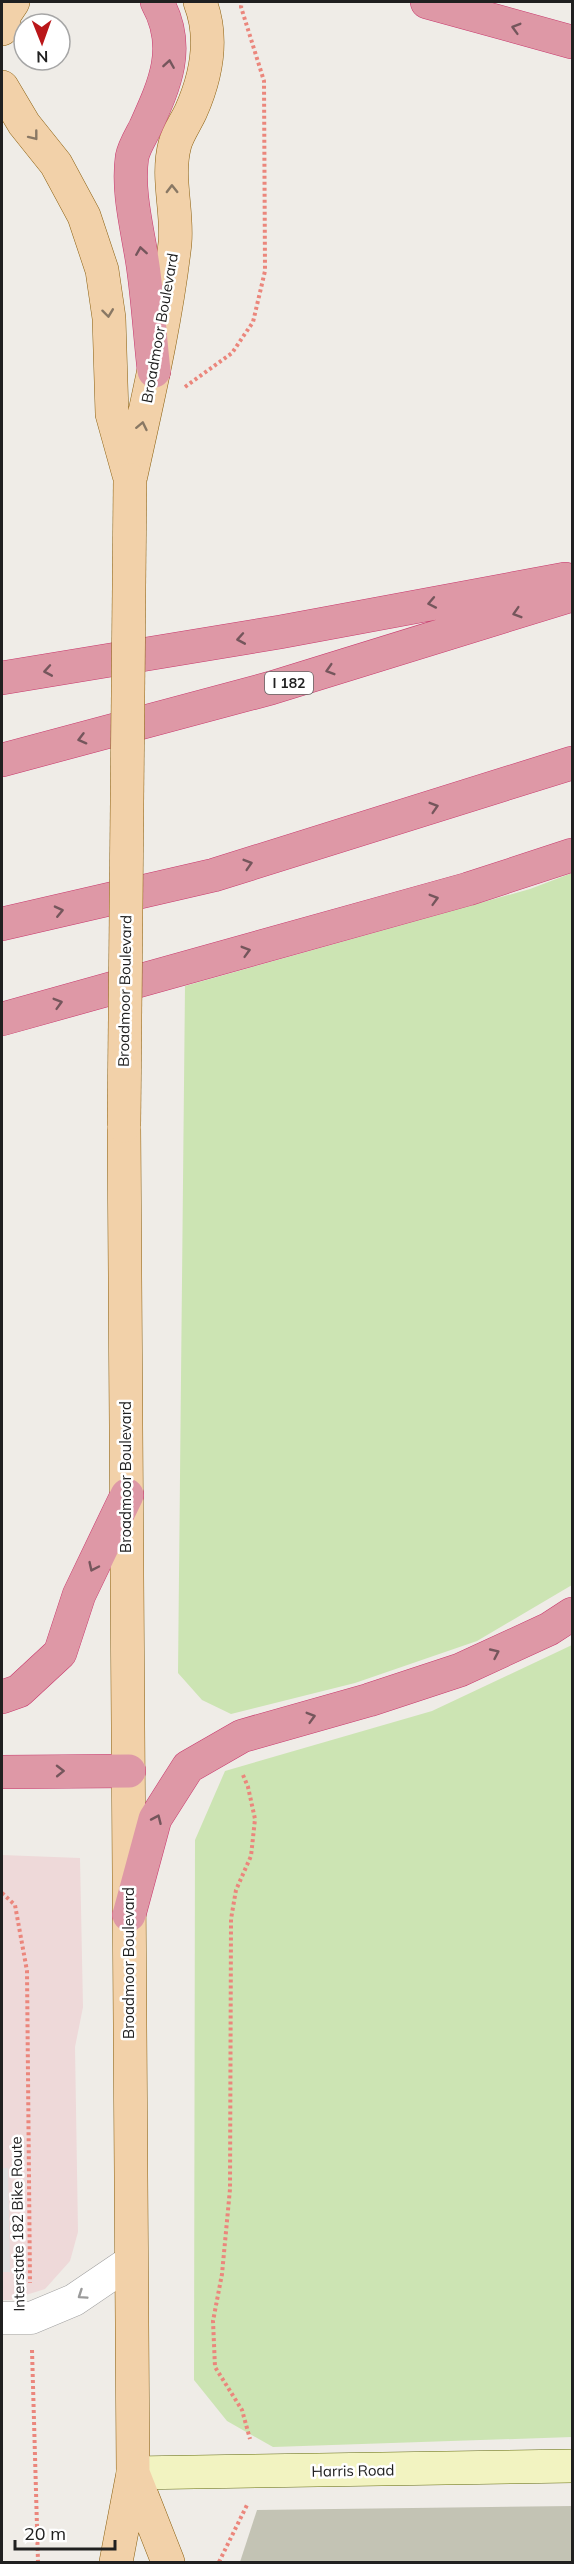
<svg xmlns="http://www.w3.org/2000/svg" width="574" height="2564" font-family="Mulish,sans-serif">
<style>
.commercial{fill:#eed9d9}
.construction{fill:#c3c3b4}
.grass{fill:#cce4b3}
.parking{fill:#e0e0e0}
.lines{fill:none;stroke-linecap:round;stroke-linejoin:round}
.street-casing{stroke:#a1a1a1;stroke-width:33}
.secondary-casing{stroke:#646d11;stroke-width:34}
.primary-casing{stroke:#8b6010;stroke-width:34}
.highway-casing{stroke:#c8396d;stroke-width:34}
.path{stroke:#eb867c;stroke-width:4;stroke-dasharray:3 3;stroke-linecap:butt}
.street{stroke:#fff;stroke-width:32}
.secondary{stroke:#f2f3c1;stroke-width:33}
.primary{stroke:#f2d1a9;stroke-width:33}
.highway{stroke:#de98a6;stroke-width:33}
.primary-bridge-casing{stroke:#8b6010;stroke-width:34;stroke-linecap:butt}
.primary-bridge{stroke:#f2d1a9;stroke-width:33}
.oneway{stroke:#75565c}
.oneway2{stroke:#897864}
.oneway3{stroke:#9b9b9b}
.labels{text-anchor:middle;stroke-width:5;stroke-linejoin:round;paint-order:stroke}
.shield{fill:#fff;stroke:#636363;stroke-width:1.5}
.shield-label{font-size:14px;font-weight:bold;fill:#202020}
.street-label{font-size:15px;fill:#202020;stroke:#fff}
</style>
<rect width="100%" height="100%" fill="#efece7"/>
<path class="commercial" d="M2,1855L80,1858L83,2007L75,2047L78,2232L70,2261L45,2289L10,2300H2Z"/>
<path class="construction" d="M572,2506V2562H240L257,2510Z"/>
<path class="grass" d="M572,873V1585L477,1641L355,1683L231,1714L202,1700L178,1673L185,986L530,889Z
M572,1645V2437L273,2447L227,2421L194,2380L195,1840L225,1771L432,1711Z"/>
<path class="parking" d="M2,2168H8L10,2272H2Z"/>
<g class="lines">
<defs>
<path id="street" d="M2,2318H31L74,2300L130,2262"/>
<path id="secondary" d="M133,2473L572,2466"/>
<path id="primary" d="M2,29L5,14L13,2
M2,87L24,124L56,164L84,216L102,270L109,318L112,414L129,475
M130,480C147,402 166,323 175,243C178,211 166,177 175,144C178,133 186,122 191,111C206,77 214,38 200,2
M133,2473L168,2562
M116,2562L133,2473L124,1126"/>
<path id="highway" d="M427,2L572,42
M154,371C150,336 148,301 143,266C138,231 127,193 132,157C134,147 141,136 145,128C165,84 182,47 157,2
M2,678L280,632L565,579
M2,760L271,688L572,595
M2,924L214,875L572,763
M2,1019L468,889L572,855
M2,1697L19,1691L60,1653L79,1595L127,1495
M2,1772L129,1771
M129,1915L155,1819L188,1767L242,1736L369,1700L460,1670L549,1629L572,1614"/>
</defs>
<use href="#street" class="street-casing"/>
<use href="#secondary" class="secondary-casing"/>
<use href="#primary" class="primary-casing"/>
<use href="#highway" class="highway-casing"/>
<path class="path" d="M185,387L232,353L253,322L265,271L264,81L241,7L242,2
M243,1775L248,1787L255,1819L251,1856L236,1890L231,1919L230,2189L222,2274L213,2321L215,2367L242,2410L250,2439
M2,1893L15,1905L27,1971L30,2283
M32,2350L38,2562
M219,2562L248,2503"/>
<use href="#street" class="street"/>
<use href="#secondary" class="secondary"/>
<use href="#primary" class="primary"/>
<use href="#highway" class="highway"/>
<defs>
<path id="primary-bridge" d="M124,1126L130,480"/>
</defs>
<use href="#primary-bridge" class="primary-bridge-casing"/>
<use href="#primary-bridge" class="primary-bridge"/>
</g>
<defs><path id="oneway-chevron" d="M-2-3.5L2.5 0L-2 3.5" fill="none" stroke-width="1.6" stroke-linecap="round" stroke-linejoin="round" transform="scale(1.5)"/></defs>
<g class="oneway">
<use href="#oneway-chevron" transform="translate(516 28) rotate(-164)"/>
<use href="#oneway-chevron" transform="translate(169 64) rotate(-81)"/>
<use href="#oneway-chevron" transform="translate(141 251) rotate(-99)"/>
<use href="#oneway-chevron" transform="translate(432 603) rotate(169)"/>
<use href="#oneway-chevron" transform="translate(517 613) rotate(163)"/>
<use href="#oneway-chevron" transform="translate(241 639) rotate(170)"/>
<use href="#oneway-chevron" transform="translate(330 670) rotate(163)"/>
<use href="#oneway-chevron" transform="translate(48 671) rotate(170)"/>
<use href="#oneway-chevron" transform="translate(82 739) rotate(165)"/>
<use href="#oneway-chevron" transform="translate(434 807) rotate(-17)"/>
<use href="#oneway-chevron" transform="translate(248 864) rotate(-17)"/>
<use href="#oneway-chevron" transform="translate(434 899) rotate(-16)"/>
<use href="#oneway-chevron" transform="translate(59 911) rotate(-13)"/>
<use href="#oneway-chevron" transform="translate(246 951) rotate(-16)"/>
<use href="#oneway-chevron" transform="translate(58 1003) rotate(-16)"/>
<use href="#oneway-chevron" transform="translate(93 1567) rotate(115)"/>
<use href="#oneway-chevron" transform="translate(495 1653) rotate(-25)"/>
<use href="#oneway-chevron" transform="translate(311 1717) rotate(-16)"/>
<use href="#oneway-chevron" transform="translate(60 1771) rotate(-1)"/>
<use href="#oneway-chevron" transform="translate(157 1819) rotate(-66)"/>
</g>
<g class="oneway2">
<use href="#oneway-chevron" transform="translate(34 136) rotate(52)"/>
<use href="#oneway-chevron" transform="translate(172 189) rotate(-91)"/>
<use href="#oneway-chevron" transform="translate(108 313) rotate(83)"/>
<use href="#oneway-chevron" transform="translate(142 426) rotate(-78)"/>
</g>
<use class="oneway3" href="#oneway-chevron" transform="translate(82 2295) rotate(146)"/>
<g class="labels">
<rect class="shield" x="265" y="672" width="48" height="22" rx="4.5"/>
<g class="shield-label">
<text x="289" y="688">I 182</text>
</g>
<g class="street-label">
<text transform="translate(160 328) rotate(-80)" y="5">Broadmoor Boulevard</text>
<text transform="translate(125 991) rotate(-89)" y="5">Broadmoor Boulevard</text>
<text transform="translate(126 1477) rotate(-90)" y="5">Broadmoor Boulevard</text>
<text transform="translate(129 1963) rotate(-90)" y="5">Broadmoor Boulevard</text>
<text transform="translate(18 2224) rotate(-91)" y="5">Interstate 182 Bike Route</text>
<text transform="translate(353 2471) rotate(-1)" y="5">Harris Road</text>
</g>
</g>
<rect width="574" height="2564" fill="none" stroke="#202020" stroke-width="6"/>
<g transform="translate(42 42) rotate(179)"><circle r="28" fill="#ffffff" stroke="#a6a6a6" stroke-width="1.5"/>
<path d="M0-4.5L10 22L0 15L-10 22Z" fill="#ba1619"/>
<text y="-9" font-size="16" font-weight="bold" text-anchor="middle" fill="#202020">N</text>
</g>
<path d="M15 2540v9h100v-9" fill="none" stroke="#202020" stroke-width="3"/>
<text x="24" y="2540" font-size="18" fill="#202020" stroke="#ffffff" stroke-width="4.5" paint-order="stroke">20 m</text>
</svg>
